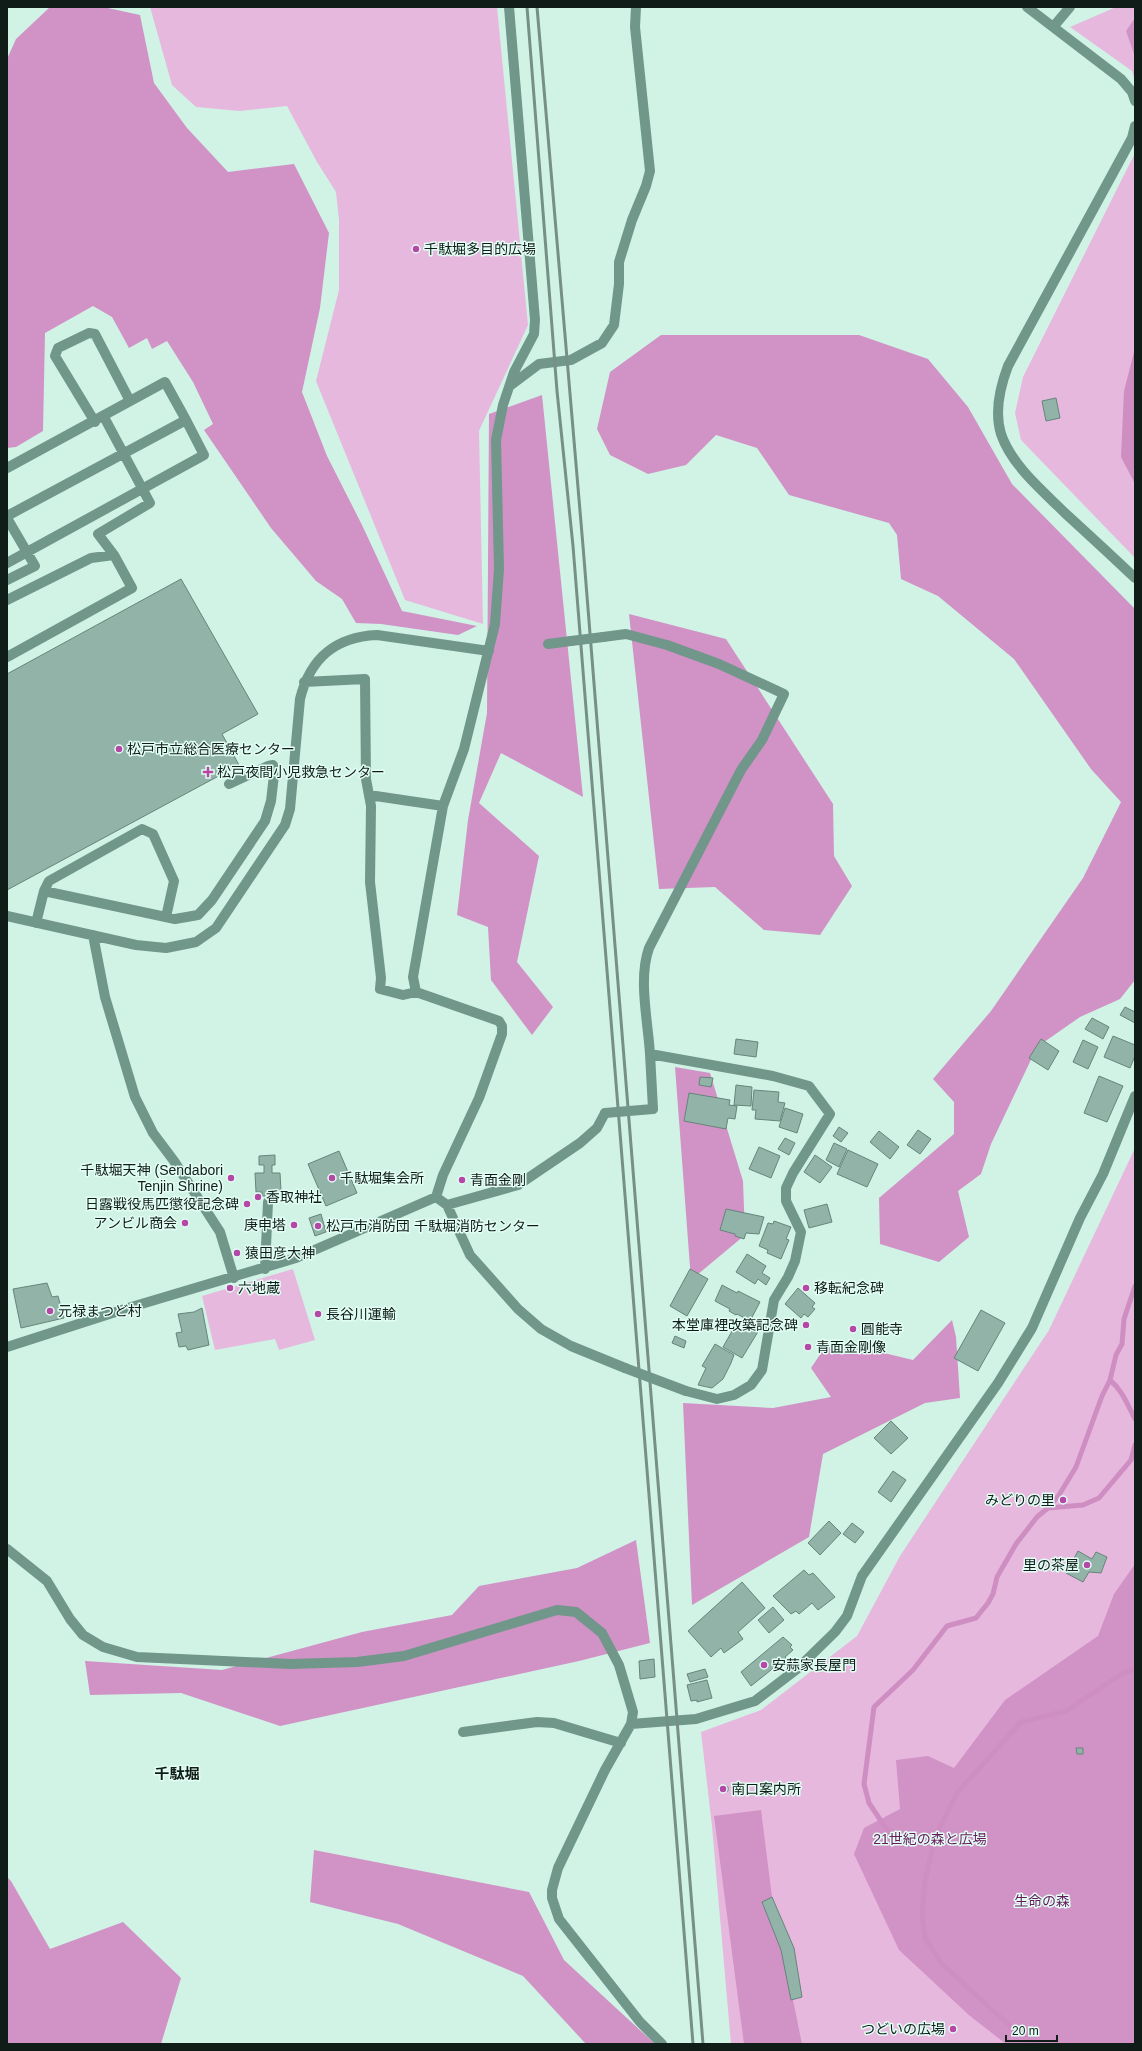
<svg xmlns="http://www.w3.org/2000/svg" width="1142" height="2051" font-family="Helvetica,'Noto Sans JP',sans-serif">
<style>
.green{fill:#e7b8de}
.forest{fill:#d192c6}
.water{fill:#ce8ec2}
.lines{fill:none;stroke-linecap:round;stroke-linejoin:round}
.stream{stroke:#ce8ec2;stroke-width:5}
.building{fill:#92b3a8;stroke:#66857b}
.minor{stroke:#71978a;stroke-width:10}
.rail{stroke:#779087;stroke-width:3}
.minor-bridge{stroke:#71978a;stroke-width:10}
.poi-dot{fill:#b547a6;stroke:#e3fef4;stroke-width:1.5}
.labels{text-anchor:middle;stroke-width:3;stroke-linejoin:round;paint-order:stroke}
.poi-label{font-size:14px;fill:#101c18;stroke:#e3fef4;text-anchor:start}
.park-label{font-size:14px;fill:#651b5c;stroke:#e3fef4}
.neighbourhood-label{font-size:15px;font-weight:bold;fill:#101c18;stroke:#e3fef4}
</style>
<rect width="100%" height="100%" fill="#d0f3e6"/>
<path class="green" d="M150,7H497L528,325L479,431L483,624L405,600L316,381L339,290V220L336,192L317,162L287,106L240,111L196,107L172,85Z
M1116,7H1135V82L1132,71L1070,27Z
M1135,153V558L1021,440L1015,413L1023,377Z
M1135,1148V2044H731L712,1826L701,1732L761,1710L857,1636L900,1556L1049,1330Z
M293,1269L315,1340L279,1350L275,1339L215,1350L202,1296Z"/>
<path class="forest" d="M50,7H103L140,15L154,83L187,128L228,172L294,164L329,233L320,308L302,392L327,456L362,525L402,611L477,626L458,635L381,624L356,623L342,599L316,581L271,528L204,430L213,424L193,382L167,341L152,349L147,338L129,348L112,317L93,306L45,333L43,431L16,447L7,448V59L16,39Z
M1135,18V57L1126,31Z
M661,335H859L928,359L968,407L1012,484L1135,609V980L1120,999L1080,1017L1037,1047L991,1144L981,1174L958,1191L969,1237L939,1262L880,1244L879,1198L954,1134V1102L933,1079L991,1011L1083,878L1121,802L1091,769L1014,659L938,596L901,579L897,535L889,523L789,495L757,448L716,435L686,465L648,474L610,455L597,429L610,372Z
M542,395L583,797L501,753L479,803L539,856L517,962L553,1007L532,1035L491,980L488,927L457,915L468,820L487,713L489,414Z
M629,614L726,639L833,804L834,856L852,886L820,935L764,930L715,887L659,889Z
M675,1067L710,1073L743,1181L745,1235L691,1280Z
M952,1320L956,1337L960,1398L925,1403L823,1454L809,1537L692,1605L683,1403L773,1408L831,1397L811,1368L827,1344L863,1348L913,1360Z
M636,1540L650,1643L579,1661L280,1726L181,1693L90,1695L85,1661L222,1670L362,1632L452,1615L479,1586L577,1568Z
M1135,1564V2044H1006L970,2016L899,1950L854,1854L864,1828L900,1809L896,1760L928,1756L954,1768L1005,1700L1098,1636L1114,1594Z
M761,1810L772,1897L802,2044H744L714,1816Z
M314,1850L529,1892L564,1960L655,2044H586L523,1976L398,1924L310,1902Z
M7,1877L11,1881L50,1949L123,1922L181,1978L161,2044H7Z"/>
<path class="water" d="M1135,348V484L1121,457L1124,391Z"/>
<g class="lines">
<path class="stream" d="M1110,1380C1123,1391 1127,1404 1135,1419
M1048,1508L1083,1505L1099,1498L1131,1460L1135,1445
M935,1837L897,1839L889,1833L869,1803L864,1784L874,1707L913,1670L947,1626L976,1618L988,1603L993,1594L997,1577L1016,1544L1037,1517L1048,1508L1059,1495L1076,1467L1102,1396L1110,1380L1116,1355L1122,1344L1124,1319L1135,1286
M1035,2044L1010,2026L941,1963L925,1938L922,1913L925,1881L935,1837L957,1793L1021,1722L1066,1711L1123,1673L1135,1669"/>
</g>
<path class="building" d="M1056,398L1060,418L1046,421L1042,401Z
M181,579L258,714L222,734L239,765L7,890V674Z
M1125,1007L1135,1012V1023L1120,1015Z
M1092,1018L1109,1027L1103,1039L1085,1029Z
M1113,1036L1135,1045V1056L1130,1068L1104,1057Z
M736,1039L758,1042L756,1057L734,1054Z
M1041,1039L1059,1051L1048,1070L1029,1058Z
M1083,1040L1098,1047L1088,1069L1073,1062Z
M1099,1076L1123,1086L1107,1122L1084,1113Z
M700,1077L713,1078L711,1087L699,1085Z
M736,1085L752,1087L751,1106L734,1105Z
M754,1090L779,1092L778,1102L785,1103L780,1121L755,1119L756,1110H752Z
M689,1093L730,1100L729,1105L737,1106L735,1119L728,1118L726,1129L684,1121Z
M785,1108L803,1114L797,1133L779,1127Z
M839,1127L848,1133L841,1142L833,1136Z
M918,1130L931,1139L920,1154L907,1145Z
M879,1131L899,1147L890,1159L870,1142Z
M785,1138L795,1143L789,1155L778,1149Z
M834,1143L847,1149L839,1167L826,1160Z
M759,1147L780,1156L771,1178L749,1169Z
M848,1150L878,1164L867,1187L837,1174Z
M339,1151L357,1193L326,1206L308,1164Z
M275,1155V1165H272V1173H280L281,1191H276V1196H262V1192H256L255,1173H264V1165H259V1156Z
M815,1155L832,1167L820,1183L804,1172Z
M827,1204L832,1222L809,1228L804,1210Z
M726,1209L764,1217L759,1234L746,1233L744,1239L735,1236V1234L720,1230Z
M321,1214L326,1232L315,1236L309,1218Z
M774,1221L791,1227L786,1239L789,1240L781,1259L767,1253L768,1250L759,1246L768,1223L773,1224Z
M747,1254L766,1266L762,1273L770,1278L766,1285L758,1279L755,1284L736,1272Z
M690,1269L708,1279L687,1316L670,1306Z
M47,1283L52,1297L58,1296L64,1318L21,1328L13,1289Z
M722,1285L737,1293L738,1291L760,1302L750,1321L737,1314L736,1315L729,1311L730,1309L715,1301Z
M798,1288L815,1303L812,1307L815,1309L808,1317L804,1314L801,1318L785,1304Z
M202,1308L209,1345L188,1350L186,1346L179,1347L176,1333L182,1332L178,1314L194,1312Z
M981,1310L1005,1323L978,1371L954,1358Z
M748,1323L759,1330L742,1358L723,1347L735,1326L744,1331Z
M675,1336L686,1341L684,1348L672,1343Z
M715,1344L734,1355L731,1363L723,1379L712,1388L698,1385L706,1368L702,1366Z
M891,1421L908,1438L891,1454L874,1438Z
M893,1471L906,1480L891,1502L878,1492Z
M829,1521L841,1533L820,1555L808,1543Z
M852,1523L864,1532L855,1543L843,1534Z
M1078,1551L1092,1559L1096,1552L1107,1557L1101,1573L1089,1572L1083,1582L1066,1573Z
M804,1570L809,1575L813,1573L835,1597L818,1610L812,1603L799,1614L796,1611L791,1614L773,1596Z
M742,1582L765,1608L738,1632L743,1639L724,1653L721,1648L711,1657L688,1631Z
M773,1607L784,1620L769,1633L758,1620Z
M783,1637L792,1645L790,1647L793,1650L785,1657L786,1658L751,1686L741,1672Z
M654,1659L655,1677L640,1679L639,1661Z
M705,1669L708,1677L690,1682L687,1674Z
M707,1680L712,1698L697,1702V1700L691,1701L687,1685Z
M1076,1748H1083V1754H1077Z
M719,1787H728V1791L720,1792Z
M772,1897L794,1948L802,1997L791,2000L781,1950L762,1902Z"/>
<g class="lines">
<path class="minor" d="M1027,7L1121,79L1132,92L1135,101
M1054,26L1070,7
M1135,126L1132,138L1008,366C1000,387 994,411 1001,434C1012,466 1043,491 1066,514C1089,535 1112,556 1135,578
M511,385L539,364L571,360L602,343L614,325L619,284V262L632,220L646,186L650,171L635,27L636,7
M104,417L150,503L98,534L114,555
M95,422L55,356L58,348L89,333L95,334L130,401
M7,468L165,382L186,420L7,516
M7,518L35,566L7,580
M7,563L204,455L186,420
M7,600L91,558L114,555L132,588L7,657
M603,637L626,634L667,645L719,664L784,694L762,740L741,770L649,948C638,979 648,1021 650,1054
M548,644L571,641
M304,682L365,679L366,779L371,806L370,882L381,978L380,989L403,995L416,992
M369,795L443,806
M44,891L49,881L142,829L153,834L174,881L166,917
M7,916L136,945L166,948L196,942L216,928L285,825L290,809L300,699C310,659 334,637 377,635L489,651
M36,923L44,891L175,919L198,915L212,900L265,821L271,801L274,775L273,765L268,766L229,784
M93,935L105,997L135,1097L153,1133L174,1161L220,1232L234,1278
M653,1109L650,1054L773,1076L809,1086L830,1114L793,1173L786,1188V1201L801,1232L795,1261L788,1277L774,1300L762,1370L751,1385L734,1395L717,1399L686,1391
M436,1197L447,1205L470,1255L518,1309L541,1329L571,1346L625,1368
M447,1205L518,1185L580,1143L597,1128L605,1113
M265,1269L268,1202
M7,1347L128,1308L296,1258L436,1197L443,1175L479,1098L502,1034V1026L499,1021L416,992L413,977L443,806L464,749L495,624L499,569L496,440L503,405L514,372L534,334L535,320L509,7
M7,1549L47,1581L70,1619L83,1635L103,1647L137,1657L290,1664L357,1662L404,1656L557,1610L576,1612L602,1633L619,1665L633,1712L631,1724L605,1770L558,1868L552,1890V1898L559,1919L640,2022L662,2044
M631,1724L696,1719L755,1701L797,1669L835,1632L847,1616L862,1576L998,1383L1032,1328L1080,1218L1103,1174L1135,1096
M463,1732L537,1722L554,1723L621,1743"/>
<path class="rail" d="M527,7L557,391L573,546L693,2044
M537,7L583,546L703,2044"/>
<path class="minor-bridge" d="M571,641L603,637
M605,1113L653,1109
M625,1368L686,1391"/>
</g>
<g class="poi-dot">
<circle cx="416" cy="249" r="4"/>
<circle cx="119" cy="749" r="4"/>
<path d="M206 766h4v4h4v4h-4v4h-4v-4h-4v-4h4z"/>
<circle cx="231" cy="1178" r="4"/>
<circle cx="332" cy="1178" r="4"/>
<circle cx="462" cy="1180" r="4"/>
<circle cx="258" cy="1197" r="4"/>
<circle cx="247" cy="1204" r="4"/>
<circle cx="185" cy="1223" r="4"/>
<circle cx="294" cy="1225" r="4"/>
<circle cx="318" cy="1226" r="4"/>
<circle cx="237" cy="1253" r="4"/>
<circle cx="230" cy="1288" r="4"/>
<circle cx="806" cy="1288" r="4"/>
<circle cx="50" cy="1311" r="4"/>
<circle cx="318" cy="1314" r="4"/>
<circle cx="806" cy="1325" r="4"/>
<circle cx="853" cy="1329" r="4"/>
<circle cx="808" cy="1347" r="4"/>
<circle cx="1063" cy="1500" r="4"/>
<circle cx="1087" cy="1565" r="4"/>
<circle cx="764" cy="1665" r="4"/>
<circle cx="723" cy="1789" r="4"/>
<circle cx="953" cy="2029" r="4"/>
</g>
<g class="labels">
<g class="poi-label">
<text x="424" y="254">千駄堀多目的広場</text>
<text x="127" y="754">松戸市立総合医療センター</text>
<text x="217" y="777">松戸夜間小児救急センター</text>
<text x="223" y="1175" text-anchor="end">千駄堀天神 (Sendabori<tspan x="223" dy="16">Tenjin Shrine)</tspan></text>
<text x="340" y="1183">千駄堀集会所</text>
<text x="470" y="1185">青面金剛</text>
<text x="266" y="1202">香取神社</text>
<text x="239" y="1209" text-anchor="end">日露戦役馬匹懲役記念碑</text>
<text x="177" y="1228" text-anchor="end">アンビル商会</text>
<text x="286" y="1230" text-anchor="end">庚申塔</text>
<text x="326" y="1231">松戸市消防団 千駄堀消防センター</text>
<text x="245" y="1258">猿田彦大神</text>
<text x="238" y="1293">六地蔵</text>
<text x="814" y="1293">移転紀念碑</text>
<text x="58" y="1316">元禄まつど村</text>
<text x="326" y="1319">長谷川運輸</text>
<text x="798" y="1330" text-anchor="end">本堂庫裡改築記念碑</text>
<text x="861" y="1334">圓能寺</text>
<text x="816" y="1352">青面金剛像</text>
<text x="1055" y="1505" text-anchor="end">みどりの里</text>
<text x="1079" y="1570" text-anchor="end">里の茶屋</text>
<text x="772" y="1670">安蒜家長屋門</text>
<text x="731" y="1794">南口案内所</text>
<text x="945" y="2034" text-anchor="end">つどいの広場</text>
</g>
<g class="park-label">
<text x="930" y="1844">21世紀の森と広場</text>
<text x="1042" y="1906">生命の森</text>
</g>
<g class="neighbourhood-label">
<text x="177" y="1779">千駄堀</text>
</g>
</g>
<rect width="1142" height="2051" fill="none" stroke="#101c18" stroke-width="16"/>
<path d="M1006 2035v6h51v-6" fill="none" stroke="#101c18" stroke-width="2"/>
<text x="1012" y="2035" font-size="12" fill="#101c18" stroke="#e3fef4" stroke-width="3" paint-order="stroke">20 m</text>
</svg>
